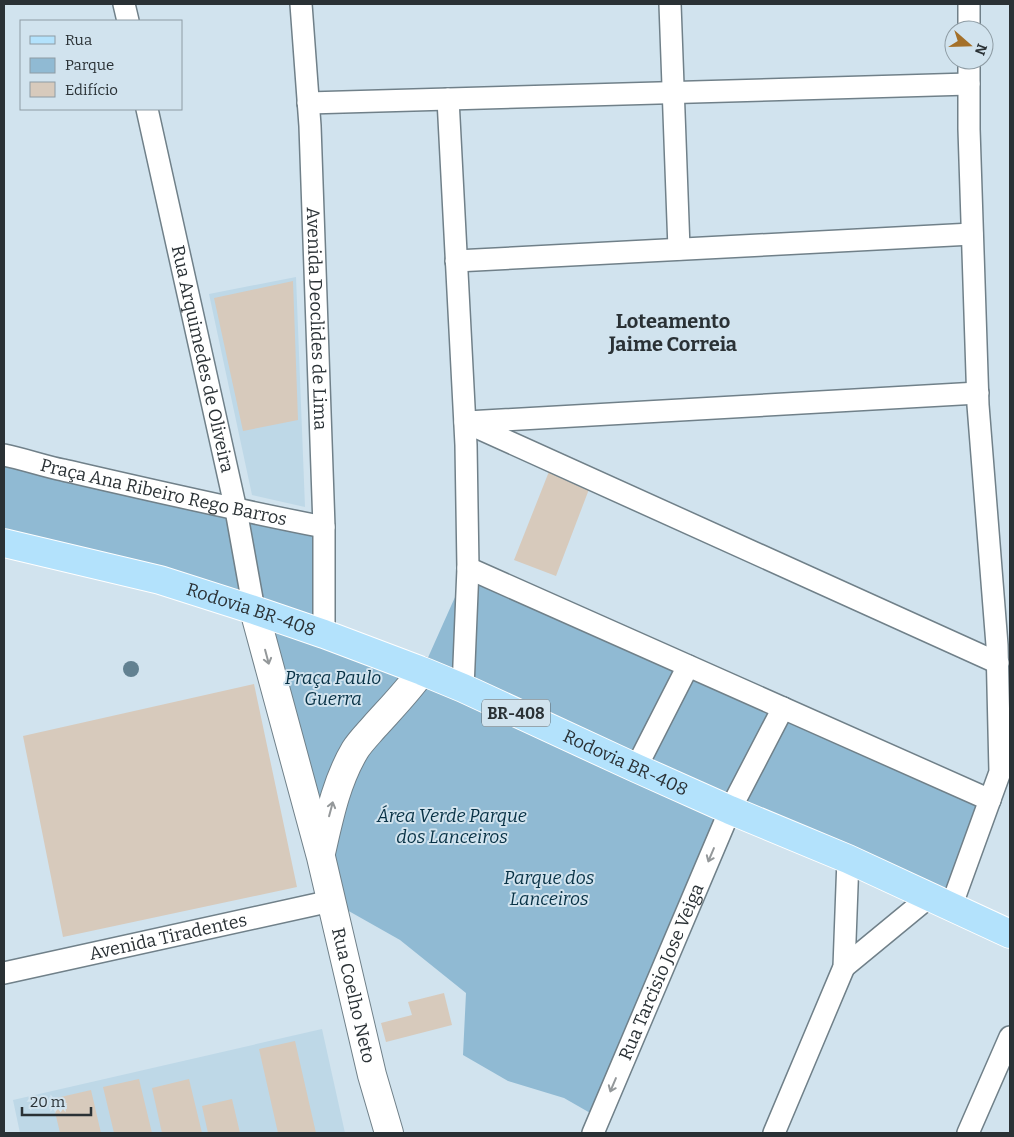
<svg xmlns="http://www.w3.org/2000/svg" width="1014" height="1137" font-family="Bitter,serif">
<style>
.built{fill:#bed8e7}
.green{fill:#90bad3}
.building{fill:#d7cabc}
.lines{fill:none;stroke-linecap:round;stroke-linejoin:round}
.street-casing{stroke:#708089;stroke-width:24}
.secondary-casing{stroke:#708089;stroke-width:30}
.primary-casing{stroke:#fff;stroke-width:30}
.street{stroke:#fff;stroke-width:21}
.secondary{stroke:#fff;stroke-width:28}
.primary{stroke:#b3e2fc;stroke-width:28}
.tree{fill:#628191}
.oneway{stroke:#94989a}
.labels{text-anchor:middle;stroke-width:4;stroke-linejoin:round;paint-order:stroke}
.shield{fill:#d1e3ee;stroke:#5c666c;stroke-width:1}
.shield-label{font-size:16px;font-weight:bold;fill:#2a3135}
.street-label{font-size:18px;fill:#2a3135;stroke:#d1e3ee}
.park-label{font-size:18px;font-style:italic;fill:#073145;stroke:#d1e3ee}
.quarter-label{font-size:20px;font-weight:bold;fill:#2a3135;stroke:#d1e3ee}
</style>
<rect width="100%" height="100%" fill="#d1e3ee"/>
<path class="built" d="M296,277L305,507L252,495L209,294Z
M322,1029L345,1133H20L13,1100Z"/>
<path class="green" d="M4,455L324,527V634L4,543Z
M468,568L990,800L951,907L730,811L599,1118L564,1098L508,1081L463,1055L466,993L400,940L331,901V807L422,671Z
M272,621L405,667L392,688L321,828Z"/>
<path class="building" d="M293,281L298,420L243,431L214,298Z
M550,469L591,484L556,576L514,560Z
M254,684L297,887L63,937L23,736Z
M444,993L452,1025L386,1042L381,1023L412,1015L408,1002Z
M295,1041L316,1133H278L259,1049Z
M139,1079L152,1133H114L103,1087Z
M189,1079L202,1133H162L152,1088Z
M91,1090L101,1133H60L52,1099Z
M232,1099L240,1133H208L202,1106Z"/>
<g class="lines">
<defs>
<g id="street">
<path d="M124,4L128,21"/>
<path id="s1" d="M301,4L310,126L324,527V634"/>
<path d="M670,4L679,249"/>
<path d="M969,4V30"/>
<path d="M448,99L466,445L468,568L463,688"/>
<path d="M308,103L969,84"/>
<path id="s2" d="M147,109L236,510L254,610"/>
<path d="M456,261L972,234"/>
<path d="M465,422L998,663"/>
<path d="M467,422L978,393"/>
<path id="s3" d="M4,455C24,459 43,466 63,470C150,490 236,510 324,527"/>
<path d="M468,568L990,800"/>
<path d="M636,768L688,666"/>
<path d="M951,907L1000,772L997,645L978,405L969,129V60"/>
<path d="M844,967L929,897"/>
<path id="s4" d="M4,973L331,901"/>
<path id="s5" d="M593,1133L730,810L783,708"/>
<path d="M774,1133L844,967L848,859"/>
<path d="M968,1133L1010,1037"/>
</g>
<g id="secondary">
<path id="s6" d="M254,610L321,857L372,1075L389,1133"/>
<path d="M321,853C329,818 336,782 355,750C360,742 368,734 374,727C391,708 408,691 422,671"/>
</g>
<g id="primary">
<path id="s7" d="M4,543L160,580L254,610L324,634L422,671L463,688L636,768L730,810L848,859L1010,934"/>
</g>
</defs>
<use href="#street" class="street-casing"/>
<use href="#secondary" class="secondary-casing"/>
<use href="#primary" class="primary-casing"/>
<use href="#street" class="street"/>
<use href="#secondary" class="secondary"/>
<use href="#primary" class="primary"/>
</g>
<circle class="tree" cx="131" cy="669" r="8"/>
<defs><path id="oneway-shaft" d="M-6 0H5M1.5-3L5.5 0L1.5 3" fill="none" stroke-width="1.6" stroke-linecap="round" stroke-linejoin="round" transform="scale(1.25)"/></defs>
<g class="oneway">
<use href="#oneway-shaft" transform="translate(267 657) rotate(75)"/>
<use href="#oneway-shaft" transform="translate(331 809) rotate(-75)"/>
<use href="#oneway-shaft" transform="translate(711 855) rotate(113)"/>
<use href="#oneway-shaft" transform="translate(613 1085) rotate(113)"/>
</g>
<g class="labels">
<rect class="shield" x="482" y="699.5" width="68" height="27" rx="4"/>
<g class="shield-label">
<text x="516" y="719">BR-408</text>
</g>
<g class="street-label">
<text dy="6" stroke="none"><textPath href="#s1" startOffset="315">Avenida Deoclides de Lima</textPath></text>
<text dy="6" stroke="none"><textPath href="#s2" startOffset="256">Rua Arquimedes de Oliveira</textPath></text>
<text dy="6" stroke="none"><textPath href="#s3" startOffset="164">Praça Ana Ribeiro Rego Barros</textPath></text>
<text dy="6" stroke="none"><textPath href="#s7" startOffset="256">Rodovia BR-408</textPath></text>
<text dy="6" stroke="none"><textPath href="#s7" startOffset="661">Rodovia BR-408</textPath></text>
<text dy="6" stroke="none"><textPath href="#s4" startOffset="168">Avenida Tiradentes</textPath></text>
<text dy="6" stroke="none"><textPath href="#s5" startOffset="175">Rua Tarcisio Jose Veiga</textPath></text>
<text dy="6" stroke="none"><textPath href="#s6" startOffset="398">Rua Coelho Neto</textPath></text>
</g>
<g class="park-label">
<text x="333" y="684">Praça Paulo<tspan x="333" dy="21">Guerra</tspan></text>
<text x="452" y="822">Área Verde Parque<tspan x="452" dy="21">dos Lanceiros</tspan></text>
<text x="549" y="884">Parque dos<tspan x="549" dy="21">Lanceiros</tspan></text>
</g>
<g class="quarter-label">
<text x="673" y="328">Loteamento<tspan x="673" dy="23">Jaime Correia</tspan></text>
</g>
</g>
<rect width="1014" height="1137" fill="none" stroke="#2a3135" stroke-width="10"/>
<rect x="20" y="20" width="162" height="90" fill="#d1e3ee" stroke="#8e9ca4"/>
<rect x="30" y="36" width="25" height="8" fill="#b3e2fc" stroke="#8e9ca4"/>
<text x="65" y="45" font-size="15" fill="#2a3135">Rua</text>
<rect x="30" y="58" width="25" height="15" fill="#90bad3" stroke="#8e9ca4"/>
<text x="65" y="70" font-size="15" fill="#2a3135">Parque</text>
<rect x="30" y="82" width="25" height="15" fill="#d7cabc" stroke="#8e9ca4"/>
<text x="65" y="95" font-size="15" fill="#2a3135">Edifício</text>
<g transform="translate(969 45) rotate(110)"><circle r="24" fill="#d1e3ee" stroke="#8e9ca4"/>
<path d="M0-4L9 19L0 12L-9 19Z" fill="#a47029"/>
<text y="-8" font-size="14" font-weight="bold" text-anchor="middle" fill="#2a3135">N</text>
</g>
<path d="M22 1107v8h69v-8" fill="none" stroke="#2a3135" stroke-width="2.5"/>
<text x="30" y="1107" font-size="15" fill="#2a3135" stroke="#d1e3ee" stroke-width="4" paint-order="stroke">20 m</text>
</svg>
